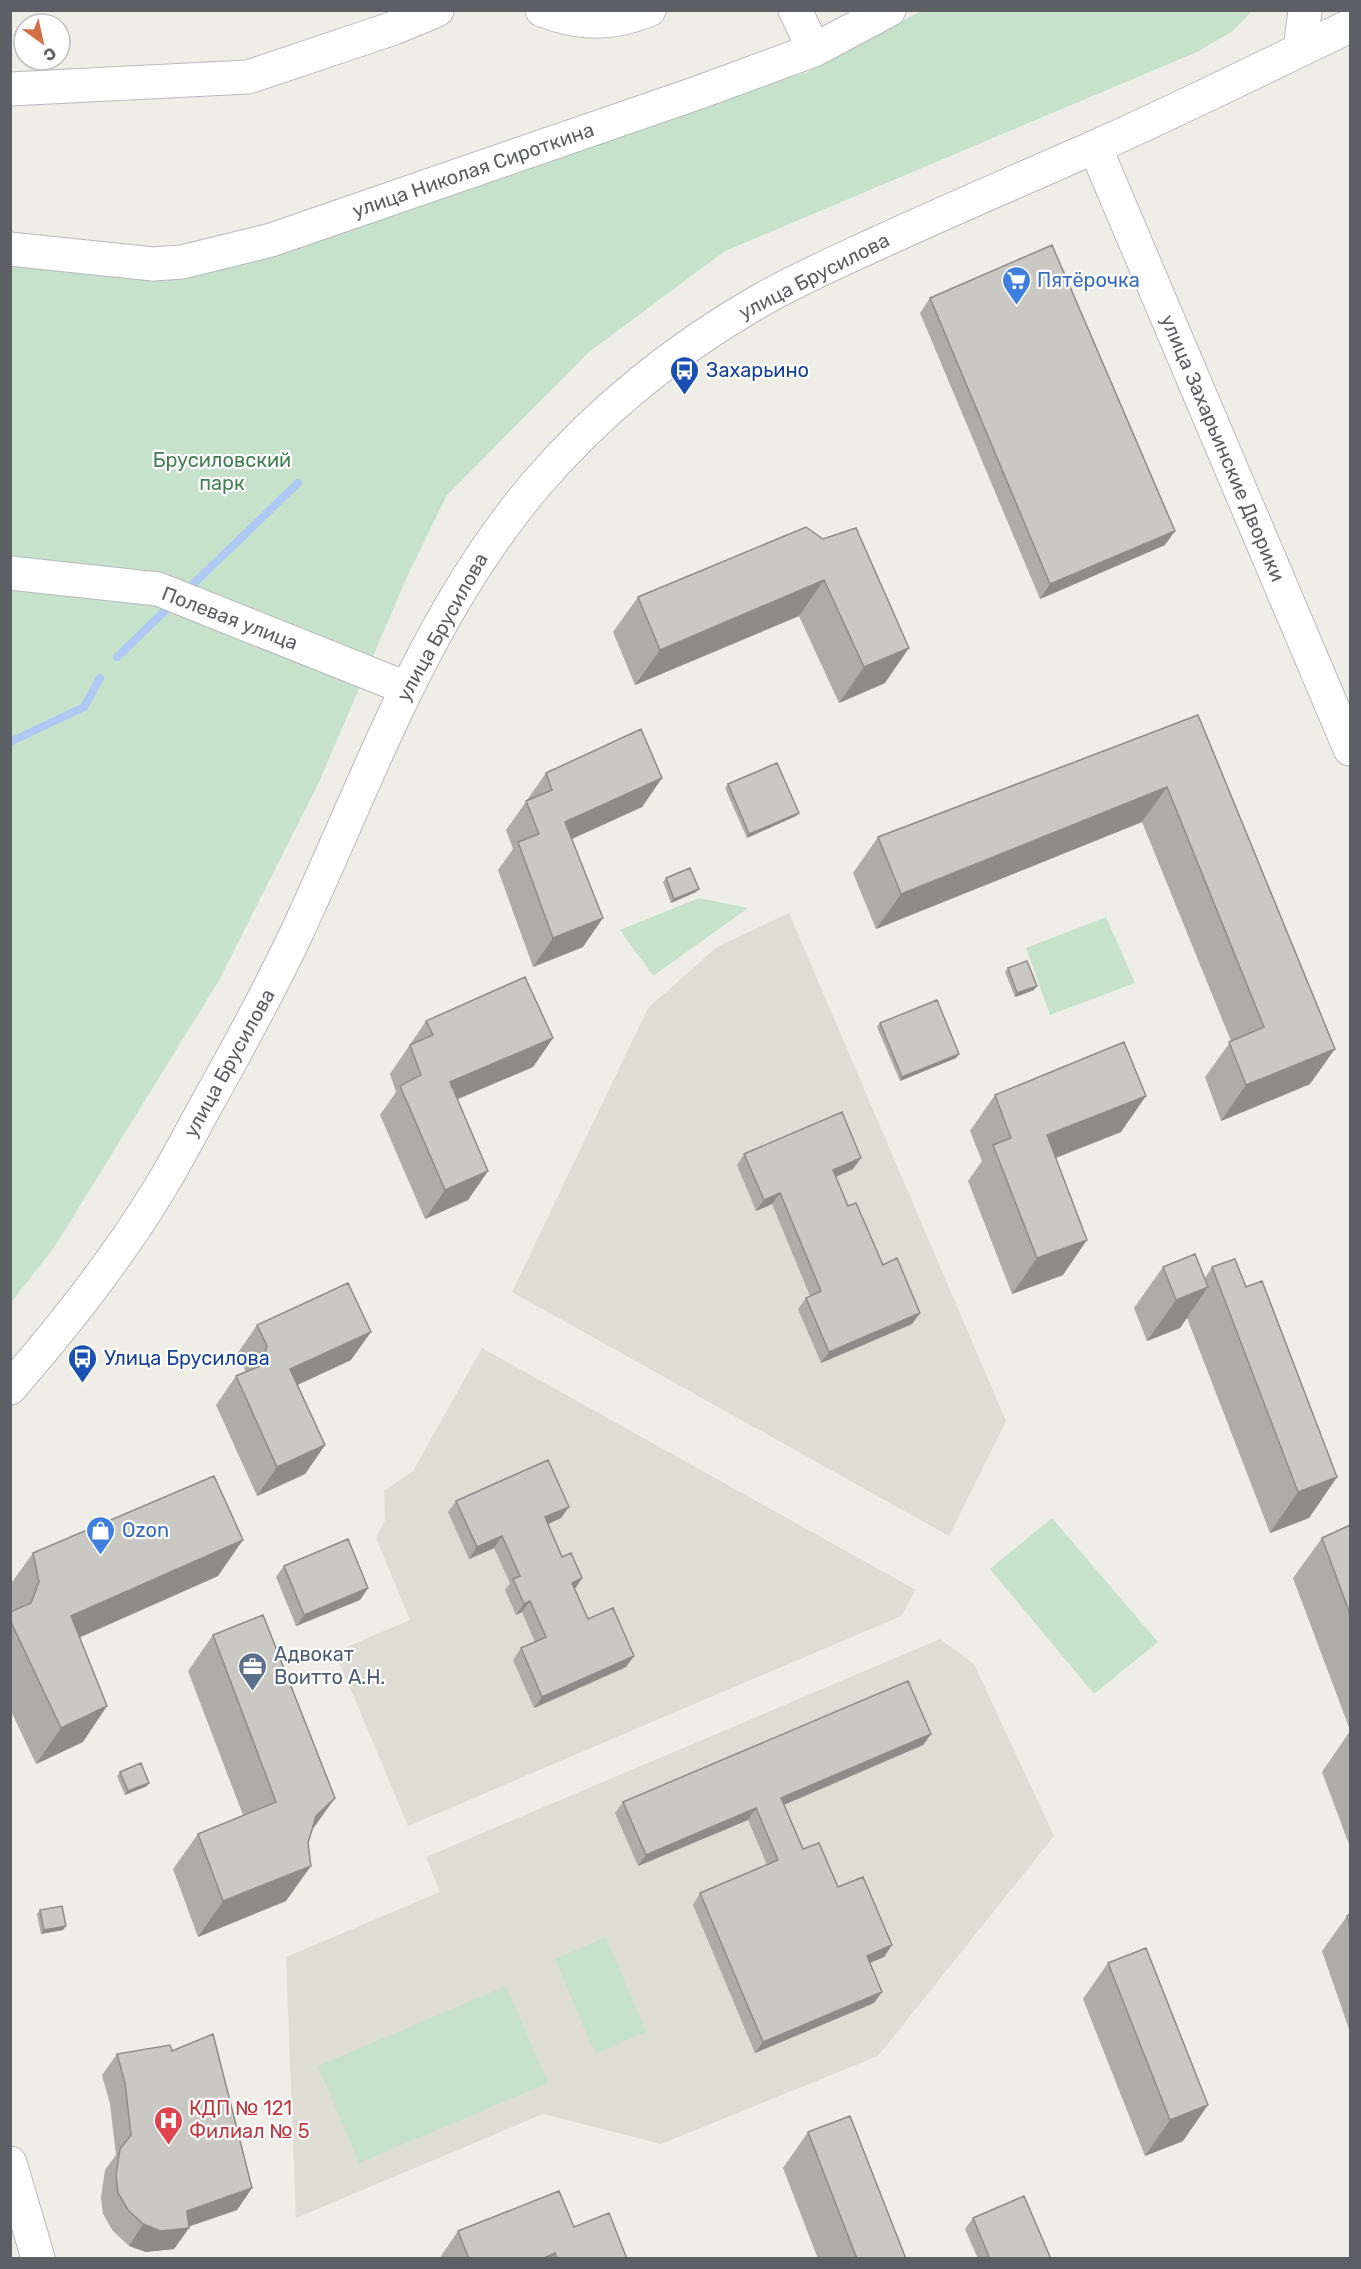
<svg xmlns="http://www.w3.org/2000/svg" width="1361" height="2269" font-family="Rubik,sans-serif">
<style>
.education{fill:#ddddd4}
.green{fill:#c6e2cb}
.lines{fill:none;stroke-linecap:round;stroke-linejoin:round}
.stream{stroke:#b0c9f4;stroke-width:8}
.minor-casing{stroke:#b8b9be;stroke-width:35}
.minor{stroke:#fff;stroke-width:33}
.wall{fill:#adaca7}
.shaded-wall{fill:#8d8c88}
.building{fill:#c9c8c2;stroke:#8d8c88;stroke-width:1.5}
.labels{text-anchor:middle;stroke-width:4.5;stroke-linejoin:round;paint-order:stroke}
.street-label{font-size:20px;fill:#5e5f64;stroke:#fff}
.shop-label{font-size:20px;fill:#366cbe;stroke:#fff;text-anchor:start}
.transit-label{font-size:20px;fill:#164399;stroke:#fff;text-anchor:start}
.park-label{font-size:20px;fill:#418050;stroke:#fff}
.service-label{font-size:20px;fill:#4e5e75;stroke:#fff;text-anchor:start}
.health-label{font-size:20px;fill:#be3a42;stroke:#fff;text-anchor:start}
</style>
<rect width="100%" height="100%" fill="#eeeee6"/>
<path class="education" d="M789,913L1006,1421L949,1536L512,1292L648,1008L717,947Z
M482,1348L916,1590L901,1616L408,1826L335,1652L410,1620L376,1538L385,1520L384,1491L413,1471Z
M940,1639L974,1664L1054,1836L878,2056L661,2144L543,2114L296,2218L286,1957L440,1892L426,1857Z"/>
<path class="green" d="M921,11H1252L1233,31L1197,52L725,251L589,352L447,495L407,577L319,782L218,982L55,1246L11,1303V255L170,267L549,148L808,72Z
M699,898L748,908L653,976L620,930Z
M1106,917L1135,983L1050,1015L1026,948Z
M1052,1518L1158,1642L1094,1694L990,1569Z
M606,1937L646,2032L595,2054L555,1959Z
M506,1986L548,2083L359,2163L318,2066Z"/>
<g class="lines">
<path class="stream" d="M185,592L298,483
M117,657L172,604
M10,742L84,707L100,678"/>
<defs>
<path id="minor" d="M542,10C581,25 610,25 649,10
M795,10L814,50
M1300,50L1305,10
M10,89L248,77L394,28L437,10
M1095,147L1350,749
M10,249L153,264L182,262L271,240L697,93L814,50L889,10
M10,573L158,589L406,688
M10,1388C63,1327 113,1264 155,1196C173,1168 188,1138 204,1109C237,1050 269,992 297,932C369,778 425,614 537,483C600,410 677,348 761,300C798,279 839,261 878,243C950,210 1024,178 1097,146C1183,108 1266,66 1350,26
M10,2163L38,2258"/>
</defs>
<use href="#minor" class="minor-casing"/>
<use href="#minor" class="minor"/>
</g>
<path class="wall" d="M930,298L1165,545L1040,599L920,313Z
M806,527L885,683L839,703L799,616L635,685L613,632L638,597Z
M1198,715L1310,1084L1221,1121L1205,1077L1231,1041L1142,822L876,929L853,873L878,837Z
M546,773L662,778L642,807L572,839L583,947L533,967L498,870L513,849L506,830Z
M728,784L796,816L747,838L725,788Z
M666,878L696,892L671,903L663,882Z
M1008,968L1034,990L1015,997L1005,972Z
M426,1021L553,1038L533,1067L457,1099L488,1171L468,1200L425,1219L380,1115L396,1092L390,1074Z
M880,1023L959,1054L956,1058L900,1081L877,1027Z
M995,1095L1121,1132L1056,1157L1063,1275L1012,1294L968,1181L982,1161L970,1131Z
M744,1154L853,1169L836,1177L848,1206L883,1265L920,1313L912,1324L821,1363L798,1309L806,1298L810,1296L772,1204L756,1211L737,1165Z
M1163,1267L1205,1278L1212,1267L1246,1287L1337,1477L1309,1518L1270,1533L1187,1318L1180,1328L1147,1341L1134,1308Z
M257,1325L351,1360L297,1385L325,1445L305,1474L257,1496L216,1405L236,1376L246,1372L237,1354Z
M456,1501L561,1518L548,1524L562,1557L582,1578L575,1589L588,1619L626,1667L534,1708L513,1660L521,1648L535,1642L522,1612L516,1615L505,1590L510,1583L494,1548L469,1559L448,1512Z
M1350,1525V1730L1293,1578L1322,1538Z
M33,1553L218,1576L80,1637L83,1742L36,1764L10,1709V1612L13,1611L10,1601V1585Z
M284,1566L368,1588L360,1600L296,1626L276,1577Z
M213,1635L311,1832L286,1901L198,1937L173,1869L198,1834L243,1815L188,1671Z
M1350,1731V1847L1322,1772Z
M931,1734L923,1745L784,1805L803,1849L838,1887L884,1957L870,1963L874,2003L755,2053L693,1905L700,1893L767,1865L748,1820L638,1866L615,1813L623,1802Z
M120,1772L147,1786L125,1795L117,1776Z
M40,1910L63,1930L41,1934L37,1914Z
M1350,1914V2032L1322,1951L1347,1916Z
M1108,1963L1183,2141L1145,2156L1083,1999Z
M172,2051L252,2188L237,2210L189,2226V2228L174,2249L146,2252L129,2246L113,2231L103,2214L101,2197L105,2170L116,2155L110,2104L102,2075L117,2054Z
M808,2132L906,2259H818L783,2168Z
M973,2218L1051,2259H978L965,2229Z
M574,2227L627,2259H439L458,2231Z"/>
<path class="shaded-wall" d="M1175,531L1165,545L1040,599L1050,584Z
M824,580L799,616L635,685L660,650Z
M909,648L885,683L839,703L864,667Z
M662,778L642,807L545,851L565,822Z
M1167,787L1142,822L876,929L901,894Z
M799,813L796,816L747,838L749,834Z
M699,889L696,892L671,903L674,899Z
M603,918L583,947L533,967L553,938Z
M1037,986L1034,990L1015,997L1017,993Z
M553,1038L533,1067L430,1111L450,1082Z
M1335,1049L1310,1084L1221,1121L1246,1085Z
M959,1054L956,1058L900,1081L902,1077Z
M1146,1096L1121,1132L1023,1171L1047,1135Z
M861,1158L853,1169L825,1181L833,1170Z
M488,1171L468,1200L425,1219L445,1190Z
M780,1193L772,1204L756,1211L764,1200Z
M1087,1240L1063,1275L1012,1294L1037,1258Z
M1208,1287L1180,1328L1147,1341L1176,1300Z
M920,1313L912,1324L821,1363L829,1352Z
M371,1332L351,1360L269,1398L290,1369Z
M325,1445L305,1474L257,1496L277,1467Z
M1337,1477L1309,1518L1270,1533L1298,1492Z
M569,1507L561,1518L537,1529L545,1517Z
M502,1536L494,1548L469,1559L477,1547Z
M243,1540L218,1576L47,1652L71,1616Z
M582,1578L574,1590L572,1583Z
M368,1588L360,1600L296,1626L304,1615Z
M530,1601L522,1612L516,1615L524,1604Z
M634,1656L626,1667L534,1708L542,1697Z
M107,1706L83,1742L36,1764L61,1728Z
M931,1734L923,1745L774,1809L781,1798Z
M149,1783L147,1786L125,1795L128,1791Z
M335,1798L310,1833L316,1816Z
M756,1808L748,1820L638,1866L646,1855Z
M311,1866L286,1901L198,1937L223,1901Z
M66,1926L63,1930L41,1934L44,1930Z
M892,1945L884,1957L859,1967L867,1956Z
M882,1992L874,2003L755,2053L763,2042Z
M1208,2105L1183,2141L1145,2156L1170,2120Z
M252,2188L237,2210L182,2229L189,2228L174,2249L146,2252L129,2246L143,2224Z
M555,2253L552,2259H542Z"/>
<path class="building" d="M1052,245L1175,531L1050,584L930,298Z
M806,527L823,539L856,528L909,648L864,667L824,580L660,650L638,597Z
M1198,715L1335,1049L1246,1085L1229,1042L1264,1027L1167,787L901,894L878,837Z
M641,729L662,778L565,822L603,918L553,938L518,842L539,834L526,801L552,790L546,773Z
M777,763L799,813L749,834L728,784Z
M690,868L699,889L674,899L666,878Z
M1027,961L1037,986L1017,993L1008,968Z
M525,977L553,1038L450,1082L488,1171L445,1190L400,1086L421,1075L410,1045L433,1035L426,1021Z
M937,1000L959,1054L902,1077L880,1023Z
M1124,1042L1146,1096L1047,1135L1087,1240L1037,1258L993,1145L1011,1138L995,1095Z
M842,1112L861,1158L833,1170L848,1206L856,1203L883,1265L897,1258L920,1313L829,1352L806,1298L821,1291L780,1193L764,1200L744,1154Z
M1195,1254L1208,1287L1176,1300L1163,1267Z
M1235,1259L1246,1287L1262,1281L1337,1477L1298,1492L1212,1267Z
M348,1283L371,1332L290,1369L325,1445L277,1467L236,1376L260,1366L267,1346L257,1325Z
M548,1460L569,1507L545,1517L562,1557L571,1553L582,1578L572,1583L588,1619L613,1608L634,1656L542,1697L521,1648L546,1637L530,1601L524,1604L513,1579L520,1576L502,1536L477,1547L456,1501Z
M214,1476L243,1540L71,1616L107,1706L61,1728L10,1620V1612L31,1603L39,1582L33,1553Z
M1350,1525V1614L1322,1538Z
M348,1539L368,1588L304,1615L284,1566Z
M263,1615L335,1798L316,1816L308,1843L311,1866L223,1901L198,1834L276,1802L213,1635Z
M908,1681L931,1734L781,1798L803,1849L819,1843L838,1887L863,1877L892,1945L867,1956L882,1992L763,2042L700,1893L778,1860L756,1808L646,1855L623,1802Z
M141,1763L149,1783L128,1791L120,1772Z
M62,1906L66,1926L44,1930L40,1910Z
M1350,1914V1926L1347,1916Z
M1146,1948L1208,2105L1170,2120L1108,1963Z
M213,2034L252,2188L187,2211L189,2228L161,2231L143,2224L128,2210L118,2193L116,2175L120,2149L131,2135L125,2083L117,2054L170,2045L172,2051Z
M850,2116L906,2259H857L808,2132Z
M559,2191L574,2227L609,2213L627,2259H557L555,2253L542,2259H469L458,2231Z
M1024,2196L1051,2259H990L973,2218Z"/>
<defs>
<symbol id="supermarket-pin" viewBox="-11 -11 22 30"><path d="M0 17L-7.5 6A9.5 9.5 0 1 1 7.5 6Z" fill="#3f7fe0" stroke="#fff"/><path d="M-6-5.5h2.5l.6 2H6L4.5 2H-2.5L-4.4-4H-6ZM-1.5 3.2a1.3 1.3 0 1 0 .1 0ZM3 3.2a1.3 1.3 0 1 0 .1 0Z" fill="#fff"/></symbol>
<symbol id="bus-pin" viewBox="-11 -11 22 30"><path d="M0 17L-7.5 6A9.5 9.5 0 1 1 7.5 6Z" fill="#1a4fb4" stroke="#fff"/><path d="M-5-6H5V4H4V6H2V4H-2V6H-4V4H-5ZM-3.5-4V0h7V-4ZM-3.5 1.2v1.5H-2V1.2ZM2 1.2v1.5H3.5V1.2Z" fill="#fff"/></symbol>
<symbol id="shop-pin" viewBox="-11 -11 22 30"><path d="M0 17L-7.5 6A9.5 9.5 0 1 1 7.5 6Z" fill="#3f7fe0" stroke="#fff"/><path d="M-5-2.5h2.3a2.7 3.5 0 0 1 5.4 0H5L5.5 6h-11ZM-1.5-2.5h3a1.5 2.3 0 0 0-3 0Z" fill="#fff"/></symbol>
<symbol id="office-pin" viewBox="-11 -11 22 30"><path d="M0 17L-7.5 6A9.5 9.5 0 1 1 7.5 6Z" fill="#5c6f8a" stroke="#fff"/><path d="M-6-3h4V-5.5h4V-3h4V5H-6ZM-1-4.5V-3h2v-1.5ZM-6 0V1H6V0Z" fill="#fff"/></symbol>
<symbol id="hospital-pin" viewBox="-11 -11 22 30"><path d="M0 17L-7.5 6A9.5 9.5 0 1 1 7.5 6Z" fill="#e0444e" stroke="#fff"/><path d="M-5-5h3v3.5h4V-5h3V5h-3V1.5h-4V5h-3Z" fill="#fff"/></symbol>
</defs>
<g fill-rule="evenodd">
<use href="#supermarket-pin" x="1000" y="264" width="33" height="45"/>
<use href="#bus-pin" x="668" y="354" width="33" height="45"/>
<use href="#bus-pin" x="66" y="1342" width="33" height="45"/>
<use href="#shop-pin" x="84" y="1514" width="33" height="45"/>
<use href="#office-pin" x="236" y="1650" width="33" height="45"/>
<use href="#hospital-pin" x="152" y="2104" width="33" height="45"/>
</g>
<g class="labels">
<g class="street-label">
<text transform="translate(473 170) rotate(-19)" y="7">улица Николая Сироткина</text>
<text transform="translate(814 276) rotate(-27)" y="7">улица Брусилова</text>
<text transform="translate(1223 448) rotate(67)" y="7">улица Захарьинские Дворики</text>
<text transform="translate(230 618) rotate(21)" y="7">Полевая улица</text>
<text transform="translate(442 627) rotate(-61)" y="7">улица Брусилова</text>
<text transform="translate(229 1063) rotate(-61)" y="7">улица Брусилова</text>
</g>
<g class="shop-label">
<text x="1037" y="287">Пятёрочка</text>
<text x="122" y="1537">Ozon</text>
</g>
<g class="transit-label">
<text x="706" y="377">Захарьино</text>
<text x="104" y="1365">Улица Брусилова</text>
</g>
<g class="park-label">
<text x="222" y="467">Брусиловский<tspan x="222" dy="23">парк</tspan></text>
</g>
<g class="service-label">
<text x="274" y="1661">Адвокат<tspan x="274" dy="23">Воитто А.Н.</tspan></text>
</g>
<g class="health-label">
<text x="189" y="2115">КДП № 121<tspan x="189" dy="23">Филиал № 5</tspan></text>
</g>
</g>
<rect width="1361" height="2269" fill="none" stroke="#5e5f64" stroke-width="24"/>
<g transform="translate(42 42) rotate(147)"><circle r="28" fill="#ffffff" stroke="#bfbfc1" stroke-width="1.5"/>
<path d="M0-4.5L10 22L0 15L-10 22Z" fill="#d36e47"/>
<text y="-9" font-size="16" font-weight="bold" text-anchor="middle" fill="#5e5f64">С</text>
</g>
</svg>
